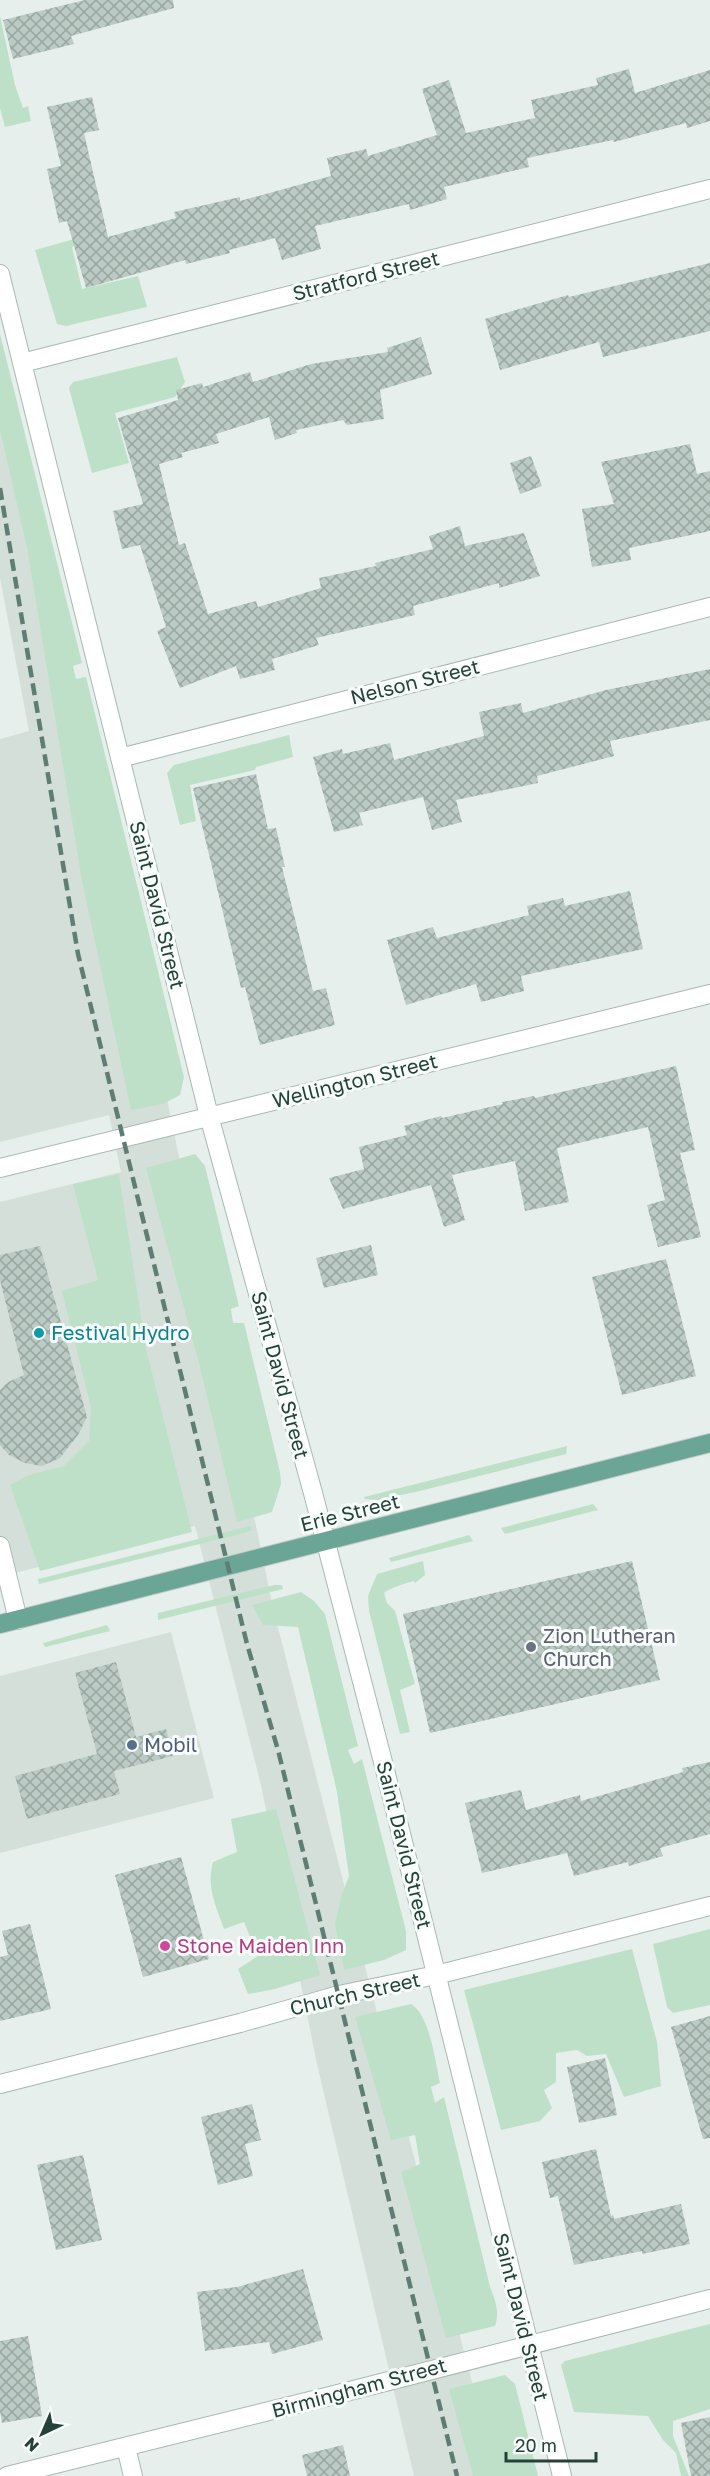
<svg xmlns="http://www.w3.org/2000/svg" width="710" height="2476" font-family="'Golos Text',sans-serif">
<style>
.built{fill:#d4dfda}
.green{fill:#bfe0c8}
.building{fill:url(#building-cross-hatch)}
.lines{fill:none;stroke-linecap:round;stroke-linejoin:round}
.minor-casing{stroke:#a8b8b2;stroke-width:20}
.major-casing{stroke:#c2cac8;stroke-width:20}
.minor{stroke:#fff;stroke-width:18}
.major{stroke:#6aa596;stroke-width:18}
.rail{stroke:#5f7d75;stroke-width:4.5;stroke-dasharray:12 6;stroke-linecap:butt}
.culture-dot{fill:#0f9aa8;stroke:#f7fbf9;stroke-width:2}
.worship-dot{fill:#6b7280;stroke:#f7fbf9;stroke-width:2}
.service-dot{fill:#5c6f8a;stroke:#f7fbf9;stroke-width:2}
.hotel-dot{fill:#d1479c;stroke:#f7fbf9;stroke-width:2}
.labels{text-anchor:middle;stroke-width:6;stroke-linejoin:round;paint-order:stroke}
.street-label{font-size:20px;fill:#24423a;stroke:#f7fbf9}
.culture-label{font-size:20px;fill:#0d838f;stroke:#f7fbf9;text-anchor:start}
.worship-label{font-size:20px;fill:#5b616d;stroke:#f7fbf9;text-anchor:start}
.service-label{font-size:20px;fill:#4e5e75;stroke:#f7fbf9;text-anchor:start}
.hotel-label{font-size:20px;fill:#b23c85;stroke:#f7fbf9;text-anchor:start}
</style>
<defs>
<pattern id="building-cross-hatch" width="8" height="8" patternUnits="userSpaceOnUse" patternTransform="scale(1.5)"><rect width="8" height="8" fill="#bbcac4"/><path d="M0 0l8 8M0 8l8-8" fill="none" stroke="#98a6a0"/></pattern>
</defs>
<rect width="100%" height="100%" fill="#e6efeb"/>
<path class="built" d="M0,369L160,1066L274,1612L496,2476H414L317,2064L261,1785L195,1526L0,1577V1202L121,1172L109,1115L0,1142V739L29,731L0,578Z
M171,1632L214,1798L0,1853V1676Z"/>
<path class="green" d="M0,16L15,85L23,108L28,106L31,121L5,127L0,108Z
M96,233L97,237L72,247L82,289L138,276L147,307L66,326L57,324L35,250Z
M0,334L82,663L73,666L76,679L86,677L184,1077L180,1095L163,1104L131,1110L82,881L27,548L0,430Z
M177,357L185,382L175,397L115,413L129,463L92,473L69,388L73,382Z
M289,735L293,757L256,767L255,770L190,785L196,821L180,825L167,773L174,765Z
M195,1154L205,1166L239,1306L231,1309L233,1323H244L280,1472L281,1484L272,1512L237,1522L199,1363L146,1168Z
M119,1174L146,1349L192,1532L40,1571L10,1485L29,1475L64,1466L89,1441L91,1407L62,1291L98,1280L73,1184Z
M567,1446L566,1454L420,1491L378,1500L365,1499L364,1497Z
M593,1504L598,1510L505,1534L501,1528Z
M250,1526L252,1530L244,1533L39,1584L38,1579Z
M469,1535L473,1541L391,1562L389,1558Z
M423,1561L425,1575L415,1583L414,1581C408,1582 388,1589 384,1593L387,1603L395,1611L415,1684L400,1690L410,1732L400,1734L369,1611L368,1596L377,1574Z
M274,1585H282L283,1589L158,1620V1613Z
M301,1592L314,1601L325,1614L358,1746L348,1750L354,1764L362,1759L406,1931V1950L384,1960L344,1970L335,1924L341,1897L349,1876L337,1792L298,1627L263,1625L252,1605Z
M107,1625L110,1631L45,1647L43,1643Z
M276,1809L320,1975L275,1989L248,1994L238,1969L258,1956L244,1922L224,1929C216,1906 206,1887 213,1862L237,1852L231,1819Z
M710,1929V2005L673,2013L667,2007L653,1944Z
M632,1949L657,2042L661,2086L624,2097L606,2054L587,2056L577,2050L556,2053V2082L544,2090L552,2108L540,2121L501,2130L464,1990Z
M411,2004C430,2015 435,2061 440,2083L431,2087L435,2103L444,2097L490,2287C495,2300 500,2311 495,2326L446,2338L401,2172L420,2164L415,2135L391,2140L355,2017Z
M710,2324V2409L673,2421V2436L689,2476H681L676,2453L663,2440L648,2416L574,2412L561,2365L565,2361Z
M505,2375L515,2384L538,2476H473L449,2389Z"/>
<path class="building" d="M85,0H173L174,8L71,36L74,44L13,59L3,20Z
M629,69L635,93L710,70V121L687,128L686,123L614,142L613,140L527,158L529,167L444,187L447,199L410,210L409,204L315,226L321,249L282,260L275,238L229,250L230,253L186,264L185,260L86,288L67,221L59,223L47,169L61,166L47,107L92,97L99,130L84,133L108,237L176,218L174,212L240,197V201L331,176L327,158L366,149L368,156L437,135L422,89L449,80L466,133L535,118L531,100L598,85L596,78Z
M710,263V331L603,357L599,342L500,370L485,319L568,295L569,297Z
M421,337L432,374L380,390L384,419L347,425L343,420L296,430L297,433L275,440L269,417L216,434L219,443L181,453L183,457L159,464L179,545L185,543L208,614L256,601L258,607L321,588L319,578L376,566L375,563L433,549L429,536L460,526L465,546L524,533L540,576L499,588V583L413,606L415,615L316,638L319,645L272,659L275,670L240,679L236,666L180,688L157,631L166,627L140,545L122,549L113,511L143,504L118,418L178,400L176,390L202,383L203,387L250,372L253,382L311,364L388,352L387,348Z
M690,444L697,474L710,471V531L629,548L631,560L592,567L582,509L614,504L601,462Z
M531,456L542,486L520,494L510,463Z
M710,669V720L610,741L614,756L537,776L538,783L456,800L462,822L432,830L423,797L359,813L363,825L334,832L313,757L342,749L343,754L390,743L394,760L484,736L479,712L521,703L523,713L606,690Z
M256,774L268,829L276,828L285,867H282L313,991L326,988L335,1025L260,1045L245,987L241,988L193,788Z
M630,891L643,949L521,976L524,991L481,1002L476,984L406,1005L387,940L433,927L437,938L529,915L527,906L563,898L565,906Z
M676,1066L695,1150L680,1153L701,1237L658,1247L647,1205L665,1200L648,1127L557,1148L569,1202L525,1211L515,1161L452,1175L465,1220L444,1227L431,1185L343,1209L329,1178L364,1169L359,1147L407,1135L404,1126L441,1116L442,1118L503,1104L502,1102L534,1096L535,1098Z
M371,1245L378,1275L324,1288L316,1258Z
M40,1246L87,1417L78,1435L60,1458L42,1466L25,1463L9,1455L0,1445V1390L8,1382L24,1375L0,1280V1255Z
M666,1259L696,1376L622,1395L592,1277Z
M632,1561L660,1680L430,1733L403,1614Z
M116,1662L136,1737L166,1729L173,1756L114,1771L120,1794L27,1819L15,1776L97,1754L75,1673Z
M710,1762V1834L660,1848L663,1856L629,1866L628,1862L574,1876L567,1853L482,1873L465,1803L521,1790L526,1810L580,1795L581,1801L683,1772L682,1768Z
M181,1857L209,1959L143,1977L115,1875Z
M30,1924L51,2009L0,2021V1957L8,1955L2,1931Z
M710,2016V2138L703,2139L671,2027Z
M605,2058L617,2115L579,2123L567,2067Z
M252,2104L261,2140L245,2144L253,2176L218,2185L201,2117Z
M596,2149L611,2216L613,2215L614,2219L681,2204L690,2244L642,2254V2251L574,2265L558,2196L550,2198L542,2162Z
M83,2155L102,2240L56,2250L37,2165Z
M303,2269L323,2340L272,2354L269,2342L205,2351L197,2292L237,2287Z
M28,2336L42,2416L2,2423L0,2411V2341Z
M710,2417V2476H691L681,2423Z
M343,2445L350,2476H307L302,2455Z"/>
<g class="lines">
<defs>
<path id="minor" d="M0,274L209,1116L313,1493L383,1762L562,2476
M22,363L710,189
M120,758L710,607
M0,1168L710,994
M0,1546L18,1620
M0,2084L240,2023L339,1995L436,1975L710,1906
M126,2447L133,2476
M7,2476L334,2395L710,2299"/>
<path id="major" d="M0,1624L710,1443"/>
</defs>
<use href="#minor" class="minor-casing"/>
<use href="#major" class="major-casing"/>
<use href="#minor" class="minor"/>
<use href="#major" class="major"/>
<path class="rail" d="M0,488L78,954L247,1644L278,1750L457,2476"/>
</g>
<circle class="culture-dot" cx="39" cy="1333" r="6"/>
<circle class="worship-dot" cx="531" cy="1647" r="6"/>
<circle class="service-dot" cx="132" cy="1745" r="6"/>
<circle class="hotel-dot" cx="165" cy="1946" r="6"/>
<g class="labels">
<g class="street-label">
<text transform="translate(366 276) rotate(-14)" y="7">Stratford Street</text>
<text transform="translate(415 682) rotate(-14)" y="7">Nelson Street</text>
<text transform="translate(157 905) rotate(76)" y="7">Saint David Street</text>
<text transform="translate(355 1081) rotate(-14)" y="7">Wellington Street</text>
<text transform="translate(280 1375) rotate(75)" y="7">Saint David Street</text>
<text transform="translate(350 1513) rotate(-14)" y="7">Erie Street</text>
<text transform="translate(404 1845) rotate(76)" y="7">Saint David Street</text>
<text transform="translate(355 1994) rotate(-13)" y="7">Church Street</text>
<text transform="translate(521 2317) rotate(76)" y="7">Saint David Street</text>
<text transform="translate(359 2388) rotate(-15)" y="7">Birmingham Street</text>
</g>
<g class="culture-label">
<text x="51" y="1340">Festival Hydro</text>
</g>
<g class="worship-label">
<text x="543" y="1643">Zion Lutheran<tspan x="543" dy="23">Church</tspan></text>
</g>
<g class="service-label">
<text x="144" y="1752">Mobil</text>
</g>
<g class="hotel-label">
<text x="177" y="1953">Stone Maiden Inn</text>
</g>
</g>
<g transform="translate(42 2434) rotate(224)" stroke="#f7fbf9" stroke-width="4.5" paint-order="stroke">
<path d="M0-4.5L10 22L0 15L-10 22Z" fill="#24423a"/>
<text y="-9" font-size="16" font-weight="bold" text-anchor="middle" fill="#24423a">N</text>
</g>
<path d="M506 2452v9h90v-9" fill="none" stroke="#24423a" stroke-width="3"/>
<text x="515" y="2452" font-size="18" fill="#24423a" stroke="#f7fbf9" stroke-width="4.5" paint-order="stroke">20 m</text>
</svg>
